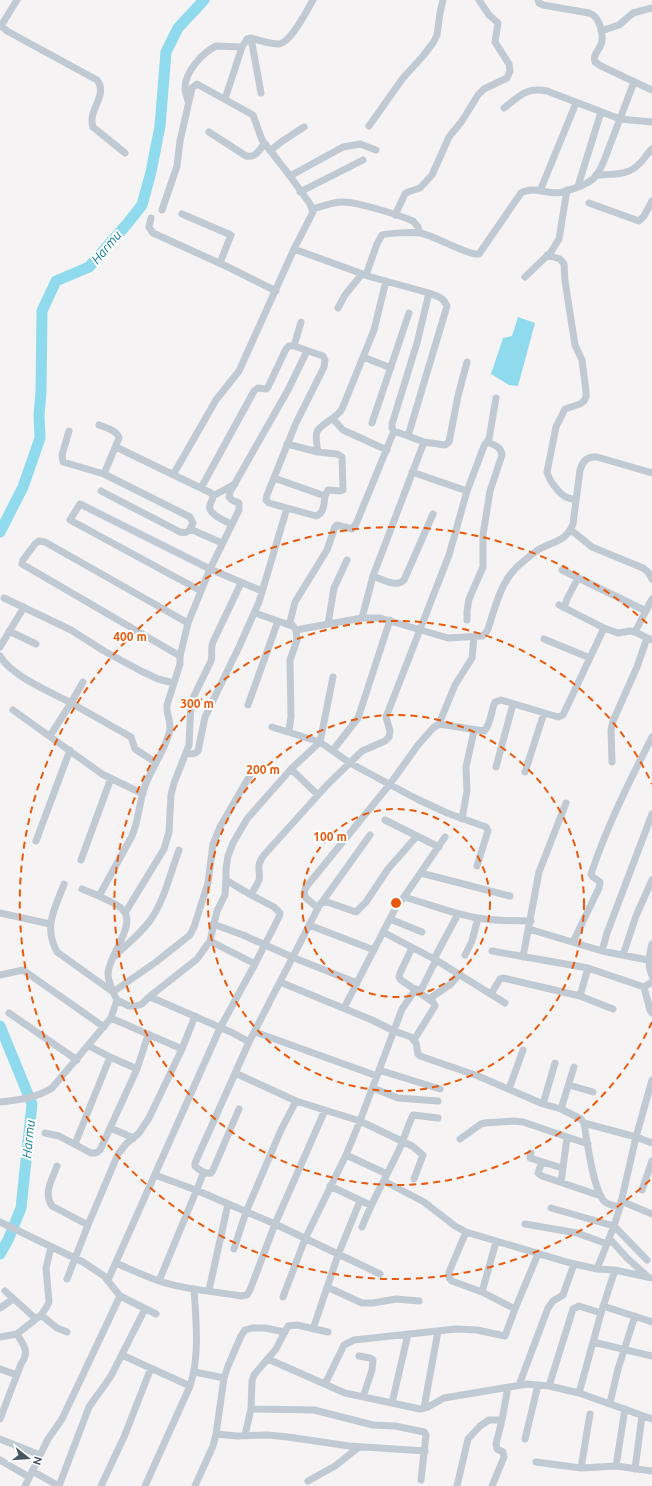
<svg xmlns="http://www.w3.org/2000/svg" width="652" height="1486" font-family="Ubuntu,sans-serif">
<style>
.water{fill:#90daee}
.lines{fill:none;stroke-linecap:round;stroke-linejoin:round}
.river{stroke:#90daee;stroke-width:11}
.minor{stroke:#c1cad2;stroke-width:7}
.ring{fill:none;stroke:#e8590c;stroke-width:2;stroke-dasharray:7 5}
.labels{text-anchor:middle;stroke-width:4;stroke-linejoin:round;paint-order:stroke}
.water-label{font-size:13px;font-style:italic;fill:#0c7c9b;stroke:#fff}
.centre{fill:#e8590c;stroke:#fff;stroke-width:2}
.ring-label{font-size:12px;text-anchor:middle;font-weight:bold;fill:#e8590c;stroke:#fff;stroke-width:4;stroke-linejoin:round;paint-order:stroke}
</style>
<rect width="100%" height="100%" fill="#f5f3f3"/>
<path class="water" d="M518,317L535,323L518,386L509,385L491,374L503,338L512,336Z"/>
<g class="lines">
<path class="river" d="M0,532L23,487L40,438L39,415L41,392L42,311L56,281L89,267L127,224L142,205L151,172L160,126L166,52L178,28L204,0
M0,1026L32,1104L21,1208L8,1240L0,1254"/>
<path class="minor" d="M538,0L539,3L543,5L589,13C599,16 603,31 602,41C601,49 592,54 595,62L601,66L652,90
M0,25L7,31L97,80C109,95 87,110 93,127L125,153
M1,26L17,0
M601,31L619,25L633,13L652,8
M251,38L261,93
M225,99L242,47L247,39L251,38C259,40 270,44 279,44C291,43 307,10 313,0
M188,101C187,97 185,92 185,88C185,72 202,53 216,46L242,47
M504,108C520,96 525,87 547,91L620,119L652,122
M369,126L403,78L423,56L433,43L437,35L440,13L443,0
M209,132L246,156C255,158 259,151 264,144
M270,151L281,142L304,127
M596,175C611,174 628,176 639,164C644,160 647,153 652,149
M290,176L343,147L360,144L376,150
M578,186L601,112
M540,191L576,103
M300,192L363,160
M589,203L639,221L644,216L652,201
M313,209C323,206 333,202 343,202C358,202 399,215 413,221L418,227L420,233
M162,210L177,166L180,141L192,88L197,84L253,115L262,140L290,176L310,204L313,212L294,249L239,371L216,400L173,475
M182,214L231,235L220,263
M395,215L405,194L408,192L420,188L432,175L449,137L462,121L478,95L484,89L507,78L510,71L509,64L495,42L498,23L489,15L479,0
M151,218L149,227L153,233L228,267L276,291
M294,249L371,277L429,293C437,296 443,297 447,306L408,436L424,442
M547,255L560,259L564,264L565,281L575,345L582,360L586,391V397L584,401L580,404L565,409L556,427L547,472C549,480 557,491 564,496C567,498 572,499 576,500
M366,275L377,244L382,235C389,233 413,232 420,233C434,235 468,256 479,254L521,193C534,185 549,196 563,192C573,189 587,185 594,178C602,170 606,155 610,145C618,124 626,103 634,82
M525,277L551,252L559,239L567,190
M338,308L345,295L362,274
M294,346L301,322
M363,357L391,368
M333,419L343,430L387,450
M372,423L409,313
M99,425C106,428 117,430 119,438L104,474
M69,431L62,455L63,462L104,474L190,517L193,523L190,529L222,543
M394,431L392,428V424L417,343L429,293
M287,444L318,452L337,454L342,457L343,490L340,491L328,490L325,496
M116,447L211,493L213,496C213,500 211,501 210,505C207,514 225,521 231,524
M318,452C317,446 315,438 317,432C319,425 336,419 342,409L374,330L386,281
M412,472L467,491
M274,478L325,496C324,504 324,514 316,516L287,508
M101,491L180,532C185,533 187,533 190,529
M213,496L235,484
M571,530L592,547L643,568L648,572L652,579
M562,570L646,611
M373,576C382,579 397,588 404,580L433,514
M201,591L70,520L80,504L210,569L188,623L180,656V664L167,705C166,714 171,721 170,729C168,745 151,769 145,786C139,802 139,820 132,836L99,896C106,900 117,903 123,910C137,925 108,956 108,974C108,980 111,986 113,992L156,962L190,935L194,927L208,883L213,844L220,827L253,770
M262,591L210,569L239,510V503L232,500L229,497L230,492L288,390L307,351
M4,598L71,630L104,651L141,671L158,679L174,683
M559,605L604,628L618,633L630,631L635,632L652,640
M564,608L567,599L578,578
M255,613L292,626
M362,618L373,576L424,442L445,445L449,442L458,396L467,362
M467,620V611L469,599L483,567V535L490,491L502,455C501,446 494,445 487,442
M328,624L334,588L347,560
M296,630L362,618H380L448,638L482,636L485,634L488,629C495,608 500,584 516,568C523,562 530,555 538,550C553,541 566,542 573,524L580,470C583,461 587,456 597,457L652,473
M9,631L36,644
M635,632L652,599
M544,639L590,658
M0,647L24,607
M0,656C11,676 51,692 71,703L83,682
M180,656L22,564L23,560L35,544L39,541L45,542L188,623
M248,705L278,621
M13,710L102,774L143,794
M439,724L455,685L472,658L474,637
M272,727L320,742L350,763L415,798L447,813L486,827L488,831L487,834L477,866
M289,731L291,716L290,660L297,640L296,630L290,622L295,602L327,550L335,527L337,525L352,529L356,524L394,431L408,436
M50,736L71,703L131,737L135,749L155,762
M333,750L358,718L390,620
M186,753C191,754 194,755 198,751L205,717L239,647L259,602L287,508L269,503L266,500L267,495L296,423L324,367L325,360L323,356L294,346H289L286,349L268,387L266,389L258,388L254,391L201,488
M612,762L611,730L613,721L637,667L647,638
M496,767L513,704
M291,769L318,795
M525,772L544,713
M462,819L467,791L466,767L474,731
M385,820L439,847
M36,841L70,750
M81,860L111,778
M421,873L510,896
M64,884C55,909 43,926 57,952L113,992L117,1000L129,1006H136L142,1004L149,997L155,999L233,1033L249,1042
M82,889L99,896
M251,895C253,890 257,886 259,880C261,869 255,867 264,855L328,784L362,751L385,741L389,737L390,731L386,717L449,555L467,491L484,446L489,439L496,398
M404,897L445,837
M321,903L327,902L356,912L366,902L388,869L417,836
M320,905L370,835
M0,913L50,924
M125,913L164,849L169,832L171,795L174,783L189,745L191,702L211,661C213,655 210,649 213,642L241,583
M390,919L422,932
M213,924L243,935L292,957L357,983
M309,925L374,950
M529,929L602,951L648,960
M383,932L436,960L505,1003
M210,941L255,964
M573,942L599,888L600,882L593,877L591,874C607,826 629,782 652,737
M652,944C649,956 647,964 652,976
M412,948L400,973L399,977L401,980L433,1002L435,1006L414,1040
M492,951L588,968L644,987L652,982
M602,951L607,933L652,814
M465,955L472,941L478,918
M623,955L636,916L652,880
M115,956C126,945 139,935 149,922C164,902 170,874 179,850
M523,957L539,872L566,803
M434,959L458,914
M0,975L23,970L104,1027
M280,982L372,1020L394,1031L411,1037L416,1043L418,1054L420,1056L478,1076L543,1104L561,1109L581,1119L584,1123C587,1140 593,1191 605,1202C609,1205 615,1206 620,1207
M644,987L650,1010L652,1013
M420,992L436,960
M491,994L500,979L503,978L580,996L613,1009
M580,996L588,968
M149,997L197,959L210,941L217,911L225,895L226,880V869L228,856L233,843L247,819L291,769L320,742L333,677
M429,999L451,984L459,974
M344,1008L383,932L396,907L404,897C429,904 453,914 478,918C496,921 513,921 531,921
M9,1013L77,1060
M111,1018L182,1049
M255,1032L377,1076
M89,1046L110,1057L137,1069
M379,1070L440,1089
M235,1073L296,1101L360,1121L412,1146L423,1155L414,1179
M569,1085L593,1092
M373,1088L398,1098L438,1101
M509,1089L523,1050
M0,1102C19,1100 36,1098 52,1088L111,1018L117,1000
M543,1104L555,1063
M239,1109L213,1170L211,1173C205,1174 199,1170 195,1166V1163L249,1042L318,908L306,898L304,893L306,887L390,784L418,745L433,728L439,724L484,731C491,725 491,710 495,702L501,700L558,717L563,715L604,628
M561,1109L574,1067
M584,1123L636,1137L652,1143
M110,1128L134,1138
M45,1133L59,1136L91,1153H96L100,1150L137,1069L148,1035
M460,1139L481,1124L485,1123L514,1121L523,1122L588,1144
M75,1144L110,1057
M531,1153L530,1158L562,1168
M346,1155L387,1174
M542,1162L538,1173L542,1176L601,1196
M57,1166C52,1180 43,1193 52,1206L88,1225L118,1154L126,1144L139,1133L149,1118L182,1049L195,1016
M155,1175L196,1190L275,1224L380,1274
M384,1181L424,1202L455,1226L466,1232L570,1263L597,1269L615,1270L652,1278
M561,1182L567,1138
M330,1186L370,1205
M642,1190L652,1161
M621,1201L652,1214
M551,1208L614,1226L647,1260
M0,1222L83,1262L104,1276L120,1296L156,1314
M525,1224L577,1233L607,1244
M362,1227C372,1201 386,1177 398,1152C404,1140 407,1127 413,1115L438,1118
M466,1232L449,1272V1278L452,1281L482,1292L515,1309
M609,1238L627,1258L647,1276
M234,1249L246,1212L281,1130L296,1101
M116,1263C130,1269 144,1276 159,1281C185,1290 214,1291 241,1296L247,1295L250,1290L275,1224L325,1110
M597,1269L614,1226L620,1207L636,1137L652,1080
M67,1279L88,1225
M108,1280L220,1028L255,964L279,917L280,913L274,907L251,895L226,880
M159,1281L204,1172
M327,1287L362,1303H373L396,1299L419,1301
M209,1290L228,1204
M5,1291L36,1319
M482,1292L496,1242
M283,1297L305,1239L346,1155L360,1121L402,1009L416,989
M603,1306L652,1322
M0,1308L13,1299
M41,1315L57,1328L67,1332
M313,1329L338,1255L360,1201
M0,1337L17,1334L41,1315L46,1308L49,1302L46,1268L51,1247
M593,1342L652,1356
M122,1355L190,1386
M359,1356L370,1358L373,1360L372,1370L363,1397
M268,1359L345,1393L420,1409L428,1407L444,1398L527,1384L549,1386L579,1393L652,1419
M0,1369L17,1375
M195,1372L224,1378
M325,1384L344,1345L354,1340L456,1329L477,1330L505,1336L515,1309L538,1254
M519,1385L548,1308L553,1301L563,1295L574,1264
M549,1386L573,1309L579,1306L601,1313
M579,1393L601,1313L615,1270
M392,1403L408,1334
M610,1403L618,1369L635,1316
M424,1408L438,1331
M251,1409L314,1410L373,1425L395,1426L424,1432L426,1435L421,1480
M0,1419L21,1364C30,1351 24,1346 17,1334
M216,1434L237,1436L267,1435L288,1437L349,1446L425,1451
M245,1435L251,1409L252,1381L254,1375L276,1349L288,1326L297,1325L328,1332
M0,1439L40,1455
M525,1439L538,1385
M0,1460L29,1477
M536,1462L581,1468L616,1466L652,1471
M616,1466L625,1409
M581,1468L590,1414
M635,1469L642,1416
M32,1471L59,1486
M308,1481L335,1466L359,1447
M25,1486L48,1439L62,1419L120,1296
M59,1486L89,1407C96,1396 105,1386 112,1374L145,1309
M101,1486L124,1437L151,1368
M145,1486L190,1386C200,1355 196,1321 194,1289
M195,1486L213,1446L216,1434L224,1378L228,1366L241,1336L245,1330L252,1328H265L285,1332
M457,1486L468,1439L480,1426L489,1420H502
M492,1486L504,1457L503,1452L497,1449L496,1444L502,1420L508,1387"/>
</g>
<g class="ring">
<circle cx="396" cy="903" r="94"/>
<circle cx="396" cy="903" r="188"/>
<path d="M652 1022A282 282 0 1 1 652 784"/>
<path d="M650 1180A376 376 0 1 1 650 626"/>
</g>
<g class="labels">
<g class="water-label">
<text transform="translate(106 247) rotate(-50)" y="5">Harmu</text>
<text transform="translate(28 1139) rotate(-84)" y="5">Harmu</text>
</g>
</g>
<circle cx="396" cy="903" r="6" class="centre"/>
<g class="ring-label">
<text x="130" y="641">400 m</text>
<text x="197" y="708">300 m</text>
<text x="263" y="774">200 m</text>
<text x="330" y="841">100 m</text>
</g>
<g transform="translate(28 1458) rotate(107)" stroke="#ffffff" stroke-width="3" paint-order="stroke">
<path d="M0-3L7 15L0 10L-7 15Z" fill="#4a5661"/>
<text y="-6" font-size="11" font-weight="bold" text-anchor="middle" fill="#4a5661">N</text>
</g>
</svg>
